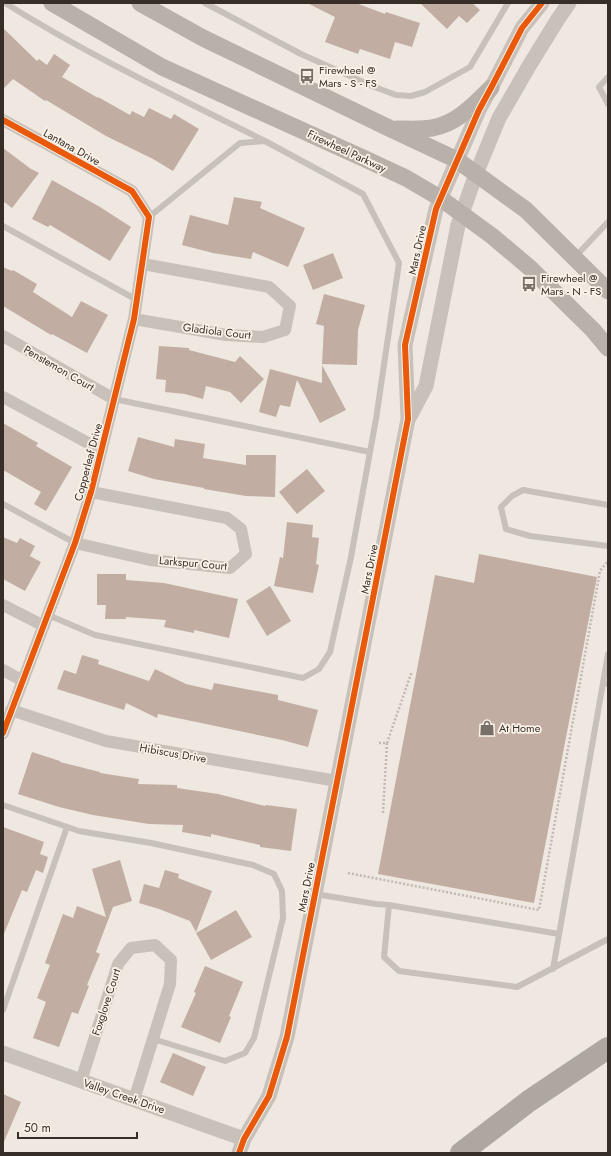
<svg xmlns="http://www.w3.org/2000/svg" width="611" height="1156" font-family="Jost,sans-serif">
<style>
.building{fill:#c2ada2}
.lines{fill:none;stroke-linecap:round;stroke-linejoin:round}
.path{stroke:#c0b9b2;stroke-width:2.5;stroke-dasharray:2 2;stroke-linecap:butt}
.service{stroke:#c7c1ba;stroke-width:6}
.minor{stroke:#c7c1ba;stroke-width:12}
.tertiary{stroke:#c7c1ba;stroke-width:15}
.secondary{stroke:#b8b1aa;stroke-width:17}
.motorway{stroke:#ada7a0;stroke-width:22}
.cycleway-casing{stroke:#faf3e9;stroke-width:8}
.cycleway{stroke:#e8590c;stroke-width:6}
.labels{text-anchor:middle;stroke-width:3.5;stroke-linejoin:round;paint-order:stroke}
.poi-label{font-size:11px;fill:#382e28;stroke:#faf3e9;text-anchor:start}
.street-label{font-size:11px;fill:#382e28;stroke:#faf3e9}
</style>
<rect width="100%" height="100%" fill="#eee8e1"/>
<path class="building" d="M307,3H356L385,14L386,12L420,23L412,47L395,42L390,59L360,49L358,54L325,42L335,17Z
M420,3H472L480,10L467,23L459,16L447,29Z
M3,28L37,61L39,59L47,65L54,54L70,65L62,77L98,98V97L130,115L132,111L144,117L149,108L171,119L174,114L199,129L173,171L153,159L106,136L46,100L45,101L13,79L3,89Z
M3,148L31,169L39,173L12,208L3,201Z
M52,180L100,207L131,227L110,261L50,225L48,227L32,219Z
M234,197L262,202L260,208L305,228L288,267L253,252L251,259L213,253L182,245L190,215L228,225Z
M333,253L343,278L313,290L303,265Z
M3,267L12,271L13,270L37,284L33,292L72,317L81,301L108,315L87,353L52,334L51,335L3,306Z
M324,294L365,305L358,330L357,365L322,364L324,326L316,324Z
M159,346L189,348V350L235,362L240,356L264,379L241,403L230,392L206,386L203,399L185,394L165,392L166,380L156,379Z
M322,365L346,410L320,423L297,380L290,407L280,405L276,417L259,412L270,369L322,383Z
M3,423L38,443L36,446L72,467L46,511L34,504L41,492L3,470Z
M138,437L174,447L175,439L205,444L203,458L246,465V455H276L275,497L246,496L204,489V488L154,479L128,471Z
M307,469L325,491L297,514L279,492Z
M287,522L313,525L312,537L319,538L316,564L319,565L313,593L274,586L280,557L283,558Z
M3,537L17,543L20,538L35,546L30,556L41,562L25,591L3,579Z
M479,554L597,577L534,903L378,874L435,575L474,583Z
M97,574H126V580L164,583L238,599L229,638L194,630V633L164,627L166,620L126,617V619H105L106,605H97Z
M270,586L291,621L267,636L246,601Z
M82,655L99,660L98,664L149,681L155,669L186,684L212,690L214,683L278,695V700L318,710L308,747L282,740L158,714L157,718L126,703L124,710L57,689L64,670L76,674Z
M32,752L60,761V762L100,772V773L139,779L138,784L177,785V788L218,794L265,806L266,805L297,809L291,851L260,847V845L211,834V837L182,832L183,825L149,824L93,815L59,807L18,794Z
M3,827L44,842L40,854L48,857L43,873L36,870L27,892L22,890L3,936Z
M120,860L132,901L113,907L96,952L100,954L87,985L89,986L78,1014L72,1012L59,1047L33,1038L46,1002L37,998L50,965L45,963L63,914L73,918L77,906L106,917L92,869Z
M165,870L179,874L178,878L212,891L196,932L190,921L159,909L139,903L144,884L159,888Z
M236,910L252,937L211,960L196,933Z
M205,966L243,982L229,1016L231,1017L220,1043L181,1027L196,993L194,992Z
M173,1053L206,1067L193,1096L160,1082Z
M3,1094L21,1102L3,1144Z"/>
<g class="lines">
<path class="path" d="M379,743H387L383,813
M387,743L412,671
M348,873L539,910L600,571L607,562"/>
<path class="service" d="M5,3C88,55 177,97 265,141
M205,3L301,54L372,86L396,95L411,96L425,92L470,67L508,3
M608,77L599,87L608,104
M3,226L137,300
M575,257L608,222
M114,399L370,452
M3,504L75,543
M608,505L523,490L512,496L501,507L506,529L530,536L608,546
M48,615L95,635L303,678L319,669L330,652L351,557L376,419L399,263L363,194L265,141L240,143L149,217
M608,654L603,683L608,684
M3,805L79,831L151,843L253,865L274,874L282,891L283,918L254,1038L245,1053L225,1061L153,1039
M315,894L376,904L389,905L384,957L399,971L517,987L608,939
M389,905L559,934
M553,969L603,683
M3,1010L67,827"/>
<path class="minor" d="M3,120L132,191L149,217L134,319L91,492L75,543L3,733
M134,319L226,335L263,337L285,330L290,306L269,287L143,264
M3,336L114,399
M3,397L101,450
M75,543L150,560L230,568L246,554L241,529L227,518L91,492
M3,605L44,626
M3,670L23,681
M11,710L106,741L337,781
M81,1081L118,964L131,948L155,945L171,960L170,984L134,1100"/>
<path class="tertiary" d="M409,418L426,386L458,225L476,174L499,118L529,66L558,19L569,3
M3,1053L244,1139
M239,1153L244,1139L269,1096L287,1037L408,419L405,345L436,209L479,110L491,88L522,28L542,3"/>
<path class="secondary" d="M52,3L162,67L363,158L406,178L440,198L492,236L530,268L593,330L608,348
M140,3L203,38L391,129L457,160L526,210L608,291
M397,129C408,129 420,130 432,128C456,124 474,105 491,88"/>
<path class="motorway" d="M461,1153L529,1101L608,1048"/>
<defs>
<path id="cycleway" d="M3,120L132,191L149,217L134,319L91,492L75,543L3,733
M239,1153L244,1139L269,1096L287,1037L408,419L405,345L436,209L479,110L491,88L522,28L542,3"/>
</defs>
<use href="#cycleway" class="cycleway-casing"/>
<use href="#cycleway" class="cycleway"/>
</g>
<defs>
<symbol id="bus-bare" viewBox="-9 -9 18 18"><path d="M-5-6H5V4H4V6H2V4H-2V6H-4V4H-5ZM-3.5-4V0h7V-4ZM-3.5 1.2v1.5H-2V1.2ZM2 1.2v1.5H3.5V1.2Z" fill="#786f69" stroke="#faf3e9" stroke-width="2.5" paint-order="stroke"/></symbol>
<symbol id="shop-bare" viewBox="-9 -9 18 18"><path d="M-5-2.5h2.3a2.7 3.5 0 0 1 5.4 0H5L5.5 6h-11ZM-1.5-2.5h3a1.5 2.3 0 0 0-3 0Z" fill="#786f69" stroke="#faf3e9" stroke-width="2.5" paint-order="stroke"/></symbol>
</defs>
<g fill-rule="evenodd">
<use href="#bus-bare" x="296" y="65" width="22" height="22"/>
<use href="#bus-bare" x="518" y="273" width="22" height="22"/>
<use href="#shop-bare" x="476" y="717" width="22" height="22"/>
</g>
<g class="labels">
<g class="poi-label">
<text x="319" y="74">Firewheel @<tspan x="319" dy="13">Mars - S - FS</tspan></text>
<text x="541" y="282">Firewheel @<tspan x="541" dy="13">Mars - N - FS</tspan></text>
<text x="499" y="732">At Home</text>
</g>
<g class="street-label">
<text transform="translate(72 147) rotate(29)" y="4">Lantana Drive</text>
<text transform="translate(347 151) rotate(25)" y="4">Firewheel Parkway</text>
<text transform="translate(417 250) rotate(-78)" y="4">Mars Drive</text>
<text transform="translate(217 331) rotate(7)" y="4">Gladiola Court</text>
<text transform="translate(59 368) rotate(30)" y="4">Penstemon Court</text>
<text transform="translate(88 462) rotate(-75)" y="4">Copperleaf Drive</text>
<text transform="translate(193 563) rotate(5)" y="4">Larkspur Court</text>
<text transform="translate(369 569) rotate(-79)" y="4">Mars Drive</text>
<text transform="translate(173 753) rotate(10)" y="4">Hibiscus Drive</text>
<text transform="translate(306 887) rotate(-79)" y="4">Mars Drive</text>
<text transform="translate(106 1002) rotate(-72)" y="4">Foxglove Court</text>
<text transform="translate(124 1096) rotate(19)" y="4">Valley Creek Drive</text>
</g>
</g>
<rect width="611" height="1156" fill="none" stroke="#382e28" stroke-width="8"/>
<path d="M18 1132v6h119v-6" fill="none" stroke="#382e28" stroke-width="2"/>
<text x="24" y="1132" font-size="12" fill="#382e28" stroke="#faf3e9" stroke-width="3" paint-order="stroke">50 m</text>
</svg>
